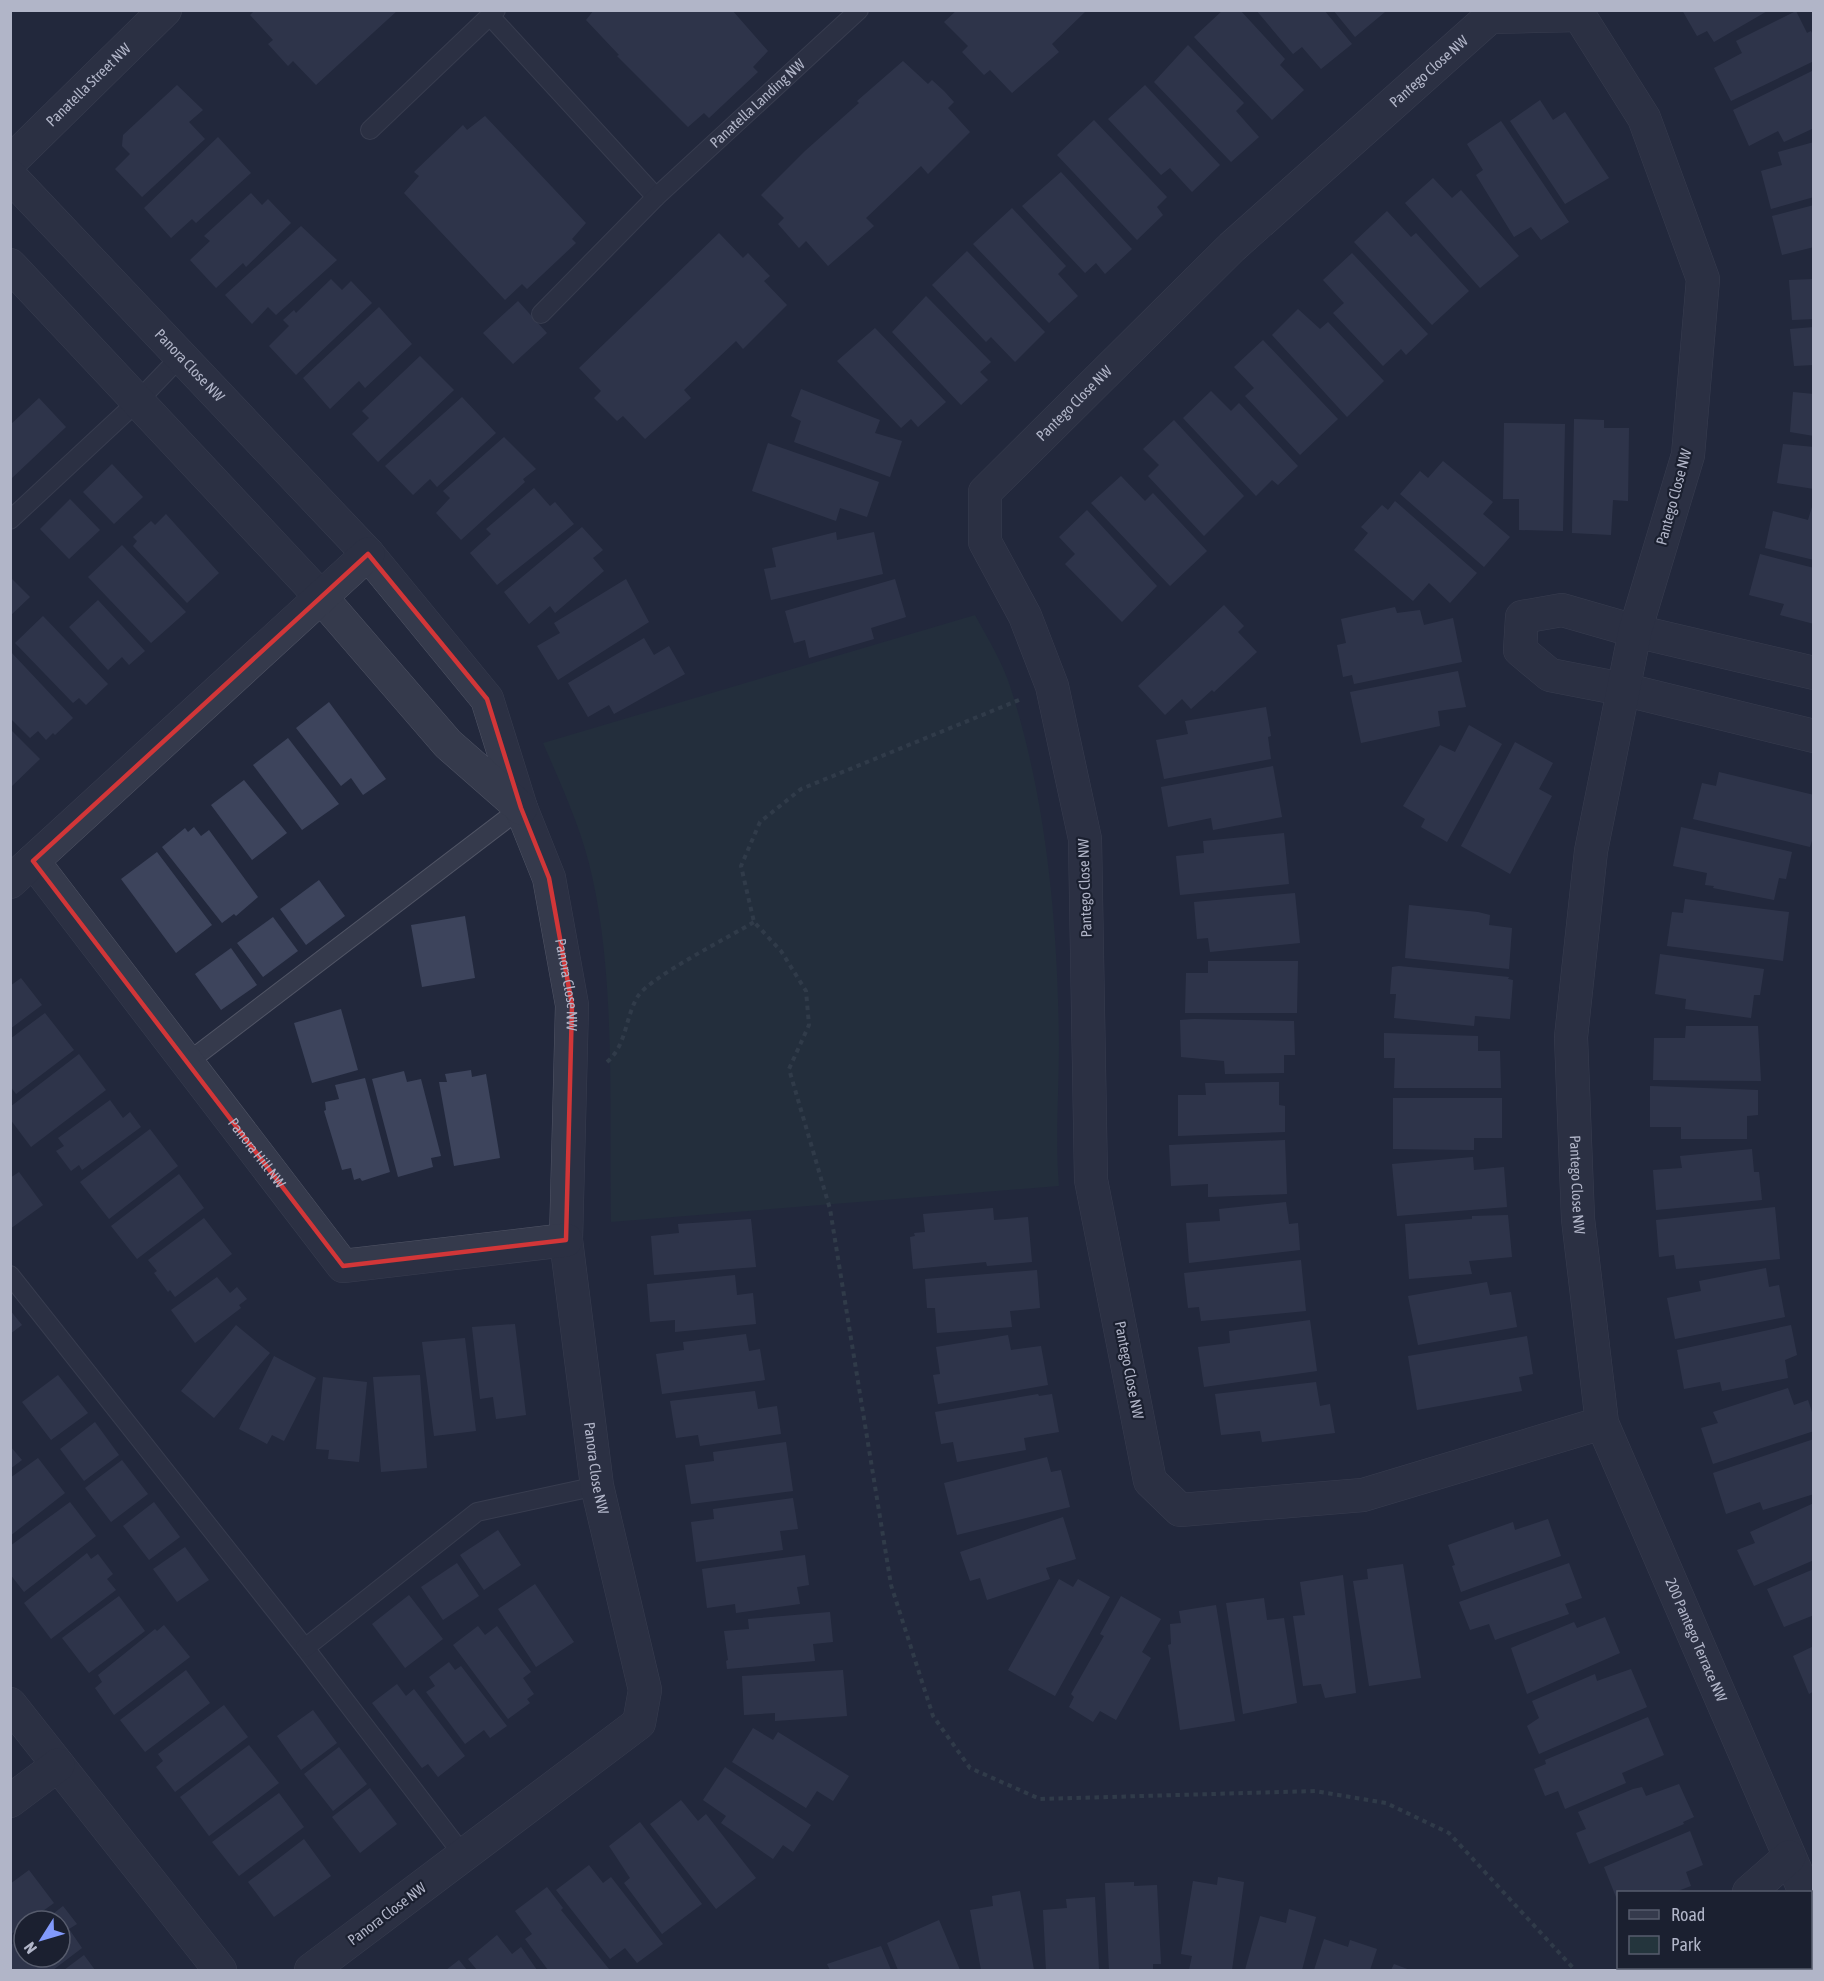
<svg xmlns="http://www.w3.org/2000/svg" width="1824" height="1981" font-family="'Asap Condensed',sans-serif">
<style>
.green{fill:#24353d}
.building{fill:#3d445c}
.lines{fill:none;stroke-linecap:round;stroke-linejoin:round}
.service-casing{stroke:#515566;stroke-width:20}
.minor-casing{stroke:#515566;stroke-width:34}
.path{stroke:#41525a;stroke-width:4;stroke-dasharray:4.5 4.5;stroke-linecap:butt}
.service{stroke:#353a4c;stroke-width:18}
.minor{stroke:#353a4c;stroke-width:33}
.marked{fill:none;stroke:#d23638;stroke-width:4.5;stroke-linejoin:round}
.labels{text-anchor:middle;stroke-width:4.5;stroke-linejoin:round;paint-order:stroke}
.street-label{font-size:15px;fill:#b1b5c8;stroke:#1b2030}
</style>
<rect width="100%" height="100%" fill="#22283c"/>
<path class="green" d="M975,615C988,639 1003,663 1011,689C1047,802 1058,926 1059,1045C1059,1092 1055,1139 1059,1186L611,1222C609,1113 616,983 592,876C582,830 562,787 543,743Z"/>
<path class="building" d="M255,10H398L316,85L293,61L288,66L268,44L273,40L250,15Z
M594,10H732L768,51L753,67L758,72L709,118L704,113L688,127L617,56L619,55L586,20Z
M957,10H1087L1052,44L1059,52L1012,93L990,70L984,75L962,52L968,46L944,22Z
M1223,10H1240L1285,59L1280,65L1304,90L1272,120L1194,37Z
M1256,10H1324L1352,44L1321,69L1302,47L1293,54Z
M1333,10H1384L1385,12L1355,37Z
M1682,10H1769L1714,42L1707,31L1697,36Z
M1796,11L1807,33L1811,31L1814,37V61L1731,101L1714,68L1742,53L1736,41Z
M1188,45L1244,103L1236,111L1259,137L1231,162L1154,82Z
M903,61L928,84L932,80L944,91L954,102L948,108L970,132L928,174L921,166L866,218L874,226L828,266L806,241L799,248L778,224L784,218L761,195L805,151L859,103L857,101Z
M1814,70V128L1784,142L1778,131L1749,146L1733,110Z
M177,85L203,110L189,122L205,139L142,197L115,169L130,154L122,146L123,135Z
M1145,85L1220,165L1192,192L1170,168L1161,175L1108,119Z
M1540,100L1553,120L1565,112L1609,178L1565,204L1510,121Z
M485,116L586,223L572,239L576,243L527,289L522,284L505,300L404,193L419,176L414,172L463,125L467,130Z
M1094,120L1167,197L1157,207L1163,215L1137,240L1057,155Z
M1501,121L1569,222L1541,240L1531,227L1514,237L1476,175L1483,170L1467,144Z
M218,137L251,173L196,223L192,219L171,238L144,208Z
M1814,142V197L1771,209L1761,171L1782,165L1778,152Z
M1061,172L1132,249L1105,274L1096,263L1085,273L1022,206Z
M1433,178L1452,198L1461,190L1519,256L1480,288L1405,203Z
M251,193L262,205L268,199L291,223L246,267L243,263L216,288L190,260L210,241L204,236Z
M1814,205V247L1782,255L1772,216Z
M1012,208L1066,266L1058,274L1078,296L1049,323L973,244Z
M1387,211L1411,237L1416,233L1469,291L1432,325L1354,242Z
M301,226L337,260L276,315L268,307L252,324L225,295Z
M719,233L743,258L748,253L770,276L764,281L787,305L743,349L736,341L684,390L691,398L645,439L623,416L617,421L594,398L601,391L579,368Z
M967,251L1045,332L1015,362L991,337L986,342L932,285Z
M1352,253L1428,334L1406,355L1401,349L1383,366L1333,313L1344,303L1323,280Z
M331,279L342,290L351,281L372,303L296,375L269,346L289,326L283,320L294,310L296,313Z
M1814,279V319L1792,320L1789,280Z
M926,296L991,362L980,372L988,380L961,405L892,332Z
M518,301L547,333L513,364L483,333Z
M379,307L412,344L365,388L359,381L330,409L303,378Z
M1298,309L1320,329L1328,322L1384,381L1347,417L1272,335Z
M1814,327V365L1794,366L1790,329Z
M875,328L946,402L918,427L911,419L901,428L837,361Z
M1263,340L1338,419L1300,455L1245,396L1254,388L1234,367Z
M420,356L454,390L378,462L352,434L369,418L362,411Z
M801,389L880,420L875,433L902,441L890,477L794,442L801,421L791,416Z
M1211,391L1231,411L1239,403L1298,466L1278,485L1272,480L1256,496L1183,418Z
M1793,392L1814,394V436L1790,432Z
M462,397L496,433L437,487L430,479L413,495L385,466Z
M39,398L66,427L12,478L10,425Z
M1574,419L1604,420V428H1629L1628,501L1613,500L1611,535L1572,533Z
M1174,420L1244,496L1204,536L1148,476L1159,465L1143,449Z
M1504,423L1565,424L1563,531L1519,530V499H1503Z
M504,437L536,469L523,479L525,482L461,540L436,513L450,498L443,491Z
M768,443L879,482L867,517L840,508L836,521L752,491Z
M1783,444L1814,447V489L1777,483Z
M1443,461L1493,502L1483,514L1510,537L1484,567L1400,494L1420,471L1428,478Z
M112,464L143,497L114,524L83,492Z
M1121,476L1145,501L1153,493L1207,551L1170,586L1091,503Z
M534,488L550,506L555,502L574,524L497,585L470,553L491,534L486,529Z
M70,499L100,530L69,559L40,529Z
M1395,501L1477,573L1450,603L1429,583L1413,601L1354,550L1368,533L1361,527L1382,505L1388,510Z
M1812,507L1814,560L1765,548L1773,511L1808,520Z
M1087,510L1157,586L1122,622L1065,564L1075,554L1059,537Z
M166,514L219,573L187,603L133,546L137,541L133,537L151,521L155,525Z
M582,527L603,550L593,558L604,571L555,613L550,606L529,624L504,592Z
M836,532L837,540L874,532L883,574L771,600L764,569L776,567L772,548Z
M122,545L186,612L151,643L88,577Z
M1760,554L1814,568V624L1780,615L1784,604L1749,595Z
M10,577L30,597L10,616Z
M626,579L649,622L558,680L537,646L560,633L554,623Z
M895,579L906,617L871,628L874,639L809,658L805,640L794,643L785,611Z
M98,600L145,651L129,665L122,657L108,670L69,627Z
M1224,605L1244,626L1238,632L1257,652L1214,692L1212,690L1191,709L1182,699L1165,715L1138,686Z
M1395,607L1397,613L1420,610L1424,625L1453,618L1462,662L1354,684L1352,675L1343,677L1337,645L1346,643L1341,619Z
M43,616L108,684L86,705L79,698L73,703L15,643Z
M644,638L654,655L669,646L685,674L614,714L609,705L588,717L568,683Z
M10,651L73,718L55,735L53,733L46,740L38,731L30,738L10,718Z
M1458,671L1466,707L1438,711L1440,726L1361,743L1350,692Z
M329,702L386,779L363,795L351,778L341,786L296,728Z
M1266,707L1271,736L1268,737L1271,759L1164,779L1156,740L1188,734L1185,721Z
M1469,725L1502,744L1447,842L1421,827L1425,819L1403,806L1440,745L1455,752Z
M10,729L40,759L12,786L10,785Z
M288,738L339,804L302,830L253,765Z
M1515,742L1553,763L1539,789L1552,796L1510,874L1461,846Z
M1273,766L1282,817L1213,830L1211,818L1168,827L1161,787Z
M1719,772L1814,795V834L1810,847L1693,819L1702,783L1716,786Z
M244,780L287,833L252,860L211,805Z
M194,827L201,836L209,830L258,897L236,916L234,914L222,923L162,847L185,828L188,832Z
M1681,827L1792,852L1786,879L1779,878L1774,900L1713,888L1714,886L1705,885L1707,873L1673,866Z
M1284,833L1289,884L1180,895L1176,856L1204,853L1203,841Z
M157,852L212,925L176,953L121,879Z
M319,880L345,916L306,945L280,909Z
M1295,893L1300,943L1210,952L1208,938L1197,939L1194,902Z
M1685,899L1789,912L1783,961L1667,946L1672,912L1683,913Z
M1409,905L1478,912L1490,915L1489,925L1512,928L1509,969L1405,958Z
M465,916L475,978L422,987L411,925Z
M273,917L298,951L263,977L237,943Z
M231,948L257,985L221,1010L195,974Z
M1660,954L1764,969L1760,995H1754L1751,1018L1685,1009L1686,999L1655,994Z
M1208,961H1298L1297,1013H1185L1186,973H1208Z
M1399,966L1509,977L1508,979L1513,980L1510,1019L1475,1016L1474,1026L1394,1018L1396,994H1390L1392,967Z
M21,978L42,1005L10,1029V986Z
M341,1009L358,1070L312,1083L294,1023Z
M45,1013L74,1050L16,1094L10,1086V1039Z
M1194,1019L1294,1021L1295,1055H1284V1073L1225,1074L1224,1061L1181,1057L1180,1020Z
M1686,1026H1758L1761,1081L1653,1080L1654,1038H1685Z
M1384,1033L1478,1036V1051H1500L1501,1088H1394L1395,1058H1384Z
M79,1054L106,1090L31,1147L10,1119V1107Z
M471,1070L472,1077L486,1074L500,1158L454,1166L439,1082H447L445,1074Z
M404,1071L407,1082L421,1079L441,1156L431,1158L433,1167L398,1177L372,1079Z
M365,1078L390,1172L362,1181L360,1178L354,1180L351,1168L342,1170L324,1111L326,1110L325,1102L339,1099L335,1085Z
M1279,1082V1105L1285,1106V1132L1178,1136V1095H1206L1205,1083Z
M1650,1086L1758,1090V1115L1747,1116V1139H1681V1127H1650Z
M1393,1098H1502V1138H1474V1150L1393,1149Z
M110,1100L123,1118L130,1112L141,1127L82,1170L79,1165L71,1171L56,1151L64,1146L58,1138Z
M150,1129L178,1166L109,1219L80,1182Z
M1285,1140L1287,1194L1208,1197V1184L1171,1186L1169,1145Z
M1752,1149L1754,1172H1759L1762,1200L1656,1210L1653,1170L1682,1168L1680,1156Z
M1473,1157L1474,1170L1504,1167L1507,1207L1397,1216L1392,1164Z
M19,1172L43,1205L10,1229V1178Z
M179,1174L204,1208L137,1259L111,1226Z
M1286,1202L1289,1224L1298,1223L1300,1250L1189,1263L1186,1223L1220,1221L1219,1209Z
M1775,1207L1780,1259L1676,1269L1674,1255L1659,1257L1656,1220Z
M993,1208L994,1220L1028,1217L1032,1262L987,1266L986,1262L913,1269L910,1237L915,1236L914,1233L925,1232L923,1214Z
M1508,1215L1512,1257L1469,1261L1472,1274L1409,1279L1405,1224L1472,1219V1216Z
M204,1218L232,1254L175,1297L170,1290L168,1292L154,1273L157,1271L148,1260Z
M751,1219L756,1267L654,1275L651,1236L679,1233L678,1224Z
M1301,1260L1306,1311L1201,1321L1199,1307L1188,1308L1184,1273Z
M1766,1268L1769,1287L1779,1285L1785,1317L1675,1339L1667,1298L1701,1291L1699,1281Z
M1037,1270L1040,1308L1010,1311L1012,1327L937,1333L935,1308H927L925,1279Z
M735,1275L737,1295L753,1293L756,1324L675,1332V1320L650,1322L647,1284Z
M217,1277L230,1293L237,1287L247,1299L239,1305L241,1308L195,1343L171,1310Z
M1487,1282L1490,1295L1511,1292L1517,1327L1418,1345L1408,1296Z
M10,1310L22,1325L10,1334Z
M1310,1320L1317,1371L1204,1387L1198,1347L1230,1343L1229,1331Z
M515,1324L526,1415L496,1419L493,1397L480,1399L472,1327Z
M236,1325L270,1353L214,1418L181,1391Z
M1791,1325L1797,1355L1785,1360L1788,1378L1722,1391L1720,1382L1684,1389L1677,1350Z
M746,1334L749,1351L760,1349L765,1380L662,1394L656,1354L684,1350L683,1342Z
M1008,1335L1011,1350L1041,1346L1048,1385L938,1404L933,1375L940,1374L936,1347Z
M1527,1336L1533,1374L1519,1377L1522,1391L1417,1410L1408,1356Z
M465,1338L476,1431L434,1436L422,1342Z
M274,1356L316,1378L284,1441L272,1435L267,1444L239,1429Z
M58,1375L88,1413L51,1440L22,1402Z
M420,1375L427,1468L381,1472L373,1377Z
M323,1377L367,1382L359,1462L328,1459L329,1450L316,1449Z
M1316,1382L1320,1406L1330,1404L1335,1433L1262,1442L1260,1431L1221,1435L1215,1394Z
M1788,1388L1794,1405L1808,1400L1814,1418V1431L1713,1464L1701,1428L1718,1423L1713,1412Z
M755,1391L758,1409L777,1406L781,1434L700,1446L698,1435L676,1438L670,1401Z
M1038,1394L1039,1396L1052,1394L1059,1432L1024,1438L1026,1450L957,1462L953,1442L941,1444L935,1412Z
M95,1422L119,1455L84,1481L60,1449Z
M1814,1439V1494L1763,1510L1760,1502L1726,1514L1713,1473Z
M786,1442L793,1491L691,1504L685,1465L714,1461L713,1452Z
M10,1446L22,1460L10,1469Z
M1047,1457L1051,1472L1061,1470L1070,1507L957,1535L944,1483Z
M38,1458L65,1493L10,1536V1478Z
M122,1460L148,1494L111,1522L85,1488Z
M793,1498L798,1529L780,1531L783,1550L696,1562L691,1522L714,1519L713,1509Z
M70,1502L96,1536L24,1592L10,1574V1546Z
M154,1502L180,1537L149,1560L123,1526Z
M1814,1503V1560L1754,1586L1737,1550L1755,1543L1750,1532Z
M1063,1517L1076,1559L1046,1568L1050,1579L987,1600L980,1578L970,1581L960,1552Z
M1548,1519L1561,1556L1461,1592L1452,1566L1455,1565L1448,1545L1513,1522L1515,1530Z
M498,1530L521,1565L484,1590L460,1555Z
M185,1547L209,1580L177,1602L153,1569Z
M87,1553L91,1559L98,1554L113,1574L107,1579L116,1590L51,1639L24,1603Z
M805,1555L809,1585L797,1587L800,1604L736,1613L735,1604L707,1608L702,1569Z
M457,1563L479,1596L443,1620L421,1587Z
M1569,1563L1582,1598L1565,1604L1569,1614L1495,1640L1489,1624L1470,1630L1459,1602Z
M1403,1564L1421,1678L1369,1686L1353,1581L1368,1579L1367,1569Z
M1814,1569V1615L1784,1627L1767,1589Z
M1343,1575L1356,1693L1325,1698L1321,1684L1303,1686L1293,1616L1305,1615L1300,1582Z
M1059,1579L1073,1587L1078,1579L1110,1597L1055,1696L1008,1670Z
M535,1584L574,1642L536,1667L498,1609Z
M409,1595L443,1639L405,1668L372,1624Z
M119,1596L145,1631L89,1673L62,1638Z
M1121,1596L1161,1619L1142,1652L1151,1658L1116,1720L1100,1711L1093,1722L1069,1707L1074,1697L1071,1694L1104,1636L1100,1634Z
M1264,1598L1267,1620L1284,1618L1297,1703L1243,1714L1226,1603Z
M1216,1605L1235,1721L1180,1730L1168,1645L1171,1644L1170,1624L1181,1623L1179,1611Z
M830,1612L833,1642L813,1644L815,1661L727,1669L726,1661L728,1660L724,1631L749,1629L748,1619Z
M1605,1617L1620,1653L1527,1694L1511,1648L1574,1622L1577,1628Z
M164,1625L190,1657L114,1715L95,1688L102,1682L98,1675L155,1629L157,1631Z
M478,1626L485,1635L497,1626L531,1672L523,1678L534,1694L527,1699L530,1703L508,1719L453,1645Z
M1814,1646V1691L1809,1694L1793,1656Z
M449,1662L455,1670L461,1666L507,1726L490,1738L484,1730L465,1744L426,1692L435,1686L429,1677Z
M1631,1669L1647,1707L1539,1754L1527,1726L1539,1718L1532,1701L1595,1674L1597,1681Z
M186,1670L210,1703L145,1752L120,1720Z
M843,1670L847,1716L775,1721V1713L744,1715L742,1676Z
M397,1684L406,1696L414,1689L465,1756L438,1777L428,1764L422,1768L372,1703Z
M224,1705L248,1737L175,1792L156,1767L163,1761L158,1754Z
M313,1710L337,1743L301,1770L277,1736Z
M1648,1717L1664,1755L1622,1773L1626,1783L1565,1809L1558,1791L1545,1796L1534,1769L1546,1764L1545,1760Z
M753,1728L773,1740L778,1732L849,1776L833,1801L817,1791L806,1808L732,1762Z
M249,1745L279,1783L209,1836L180,1797Z
M339,1747L367,1784L333,1811L304,1774Z
M725,1767L811,1825L793,1852L783,1845L773,1859L721,1823L726,1816L703,1800Z
M1679,1784L1694,1817L1683,1822L1684,1824L1589,1864L1576,1833L1586,1829L1578,1812L1633,1789L1642,1787L1646,1796Z
M370,1788L397,1824L360,1853L332,1817Z
M279,1793L304,1827L239,1876L212,1842Z
M681,1800L698,1821L706,1814L756,1878L716,1909L650,1824Z
M640,1822L702,1904L662,1934L624,1883L630,1878L609,1846Z
M1690,1831L1703,1865L1686,1872L1691,1886L1675,1892H1618V1902L1604,1867Z
M304,1839L331,1876L274,1917L248,1882Z
M589,1865L603,1883L611,1877L663,1944L637,1963L625,1948L610,1959L556,1890Z
M29,1870L54,1903L29,1921H24V1925L10,1935V1884Z
M1218,1877L1244,1882L1232,1970H1189L1192,1956L1181,1954L1193,1881L1217,1885Z
M1134,1882V1886L1157,1885L1161,1964H1153V1970H1109L1105,1883Z
M547,1887L563,1908L561,1910L609,1969L607,1970H548L525,1939L532,1934L515,1911Z
M1020,1891L1034,1970H981L970,1910L993,1906L992,1896Z
M1095,1897L1099,1970H1046L1043,1910L1067,1908L1066,1899Z
M63,1906L77,1924L69,1929L82,1948L53,1970H10V1946L24,1936V1957H60V1921H44Z
M1289,1909L1316,1917L1302,1970H1245L1260,1916L1286,1923Z
M939,1920L960,1970H898L887,1943Z
M497,1935L512,1954L521,1947L537,1970H477L468,1959Z
M1324,1939L1348,1947L1350,1940L1377,1949L1370,1970H1314Z
M881,1946L891,1970H830L827,1964Z
M84,1955L95,1970H64Z
M459,1960L467,1970H446Z
M1394,1964L1410,1970H1391Z"/>
<g class="lines">
<defs>
<g id="service">
<path d="M490,16L656,197"/>
<path d="M370,130L496,10"/>
<path id="s1" d="M541,314L656,197L859,10"/>
<path d="M10,520L139,400L181,356"/>
<path d="M188,1062L521,808"/>
<path d="M10,1275L305,1648L464,1856"/>
<path d="M305,1648L477,1512L597,1486"/>
</g>
<g id="minor">
<path id="s2" d="M10,162L165,10"/>
<path id="s3" d="M10,176L368,554L487,699L521,808L549,878L572,1005L566,1240L597,1486L645,1690L639,1723L311,1970"/>
<path d="M10,265L321,597L448,744L521,808"/>
<path d="M1814,673L1635,631L1562,610L1522,617L1520,650L1550,675L1622,689L1814,736"/>
<path id="s4" d="M33,861L343,1266L566,1240"/>
<path d="M10,882L368,554"/>
<path id="s5" d="M1602,1423L1363,1495L1180,1510L1150,1481L1091,1180L1085,839L1052,686L1025,616L985,542V492L1232,247L1490,17L1579,15L1644,118L1703,279L1688,455L1635,631L1591,851L1571,1037L1578,1219L1602,1423L1805,1892"/>
<path d="M10,1704L220,1970"/>
<path d="M10,1801L58,1765"/>
<path d="M1749,1892L1789,1857"/>
<path d="M1678,1968V1970"/>
<path d="M1809,1970L1814,1963"/>
</g>
</defs>
<use href="#service" class="service-casing"/>
<use href="#minor" class="minor-casing"/>
<path class="path" d="M1019,700L801,789L760,822L741,866L754,922L781,951L806,991L809,1025L789,1069L830,1209L891,1585L933,1716L970,1768L1040,1799L1315,1791L1386,1803L1449,1833L1575,1970
M607,1062C627,1045 625,1017 638,996C650,977 731,936 754,922"/>
<use href="#service" class="service"/>
<use href="#minor" class="minor"/>
</g>
<path d="M0 0H1824V1981H0ZM368,554L487,699L521,808L549,878L572,1005L566,1240L343,1266L33,861Z" fill="#22283c" fill-opacity=".55" fill-rule="evenodd"/>
<path class="marked" d="M368,554L487,699L521,808L549,878L572,1005L566,1240L343,1266L33,861Z"/>
<g class="labels">
<g class="street-label">
<text dy="5" stroke="none"><textPath href="#s5" startOffset="2100">Pantego Close NW</textPath></text>
<text dy="5" stroke="none"><textPath href="#s2" startOffset="110">Panatella Street NW</textPath></text>
<text dy="5" stroke="none"><textPath href="#s1" startOffset="302">Panatella Landing NW</textPath></text>
<text dy="5" stroke="none"><textPath href="#s3" startOffset="261">Panora Close NW</textPath></text>
<text dy="5" stroke="none"><textPath href="#s5" startOffset="1614">Pantego Close NW</textPath></text>
<text transform="translate(1674 497) rotate(-75)" y="5">Pantego Close NW</text>
<text transform="translate(1085 888) rotate(-92)" y="5">Pantego Close NW</text>
<text dy="5" stroke="none"><textPath href="#s3" startOffset="1006">Panora Close NW</textPath></text>
<text dy="5" stroke="none"><textPath href="#s4" startOffset="368">Panora Hill NW</textPath></text>
<text dy="5" stroke="none"><textPath href="#s5" startOffset="3484">Pantego Close NW</textPath></text>
<text transform="translate(1129 1370) rotate(79)" y="5">Pantego Close NW</text>
<text dy="5" stroke="none"><textPath href="#s3" startOffset="1492">Panora Close NW</textPath></text>
<text dy="5" stroke="none"><textPath href="#s5" startOffset="3960">200 Pantego Terrace NW</textPath></text>
<text transform="translate(387 1914) rotate(-37)" y="5">Panora Close NW</text>
</g>
</g>
<rect width="1824" height="1981" fill="none" stroke="#b1b5c8" stroke-width="24"/>
<rect x="1617" y="1891" width="195" height="78" fill="#1b2030" stroke="#575c6d" stroke-width="1.5"/>
<rect x="1629" y="1910" width="30" height="9" fill="#353a4c" stroke="#575c6d" stroke-width="1.5"/>
<text x="1671" y="1921" font-size="18" fill="#b1b5c8">Road</text>
<rect x="1629" y="1936" width="30" height="18" fill="#24353d" stroke="#575c6d" stroke-width="1.5"/>
<text x="1671" y="1951" font-size="18" fill="#b1b5c8">Park</text>
<g transform="translate(42 1939) rotate(233)"><circle r="28" fill="#1b2030" stroke="#575c6d" stroke-width="1.5"/>
<path d="M0-4.5L10 22L0 15L-10 22Z" fill="#829afb"/>
<text y="-9" font-size="16" font-weight="bold" text-anchor="middle" fill="#b1b5c8">N</text>
</g>
</svg>
